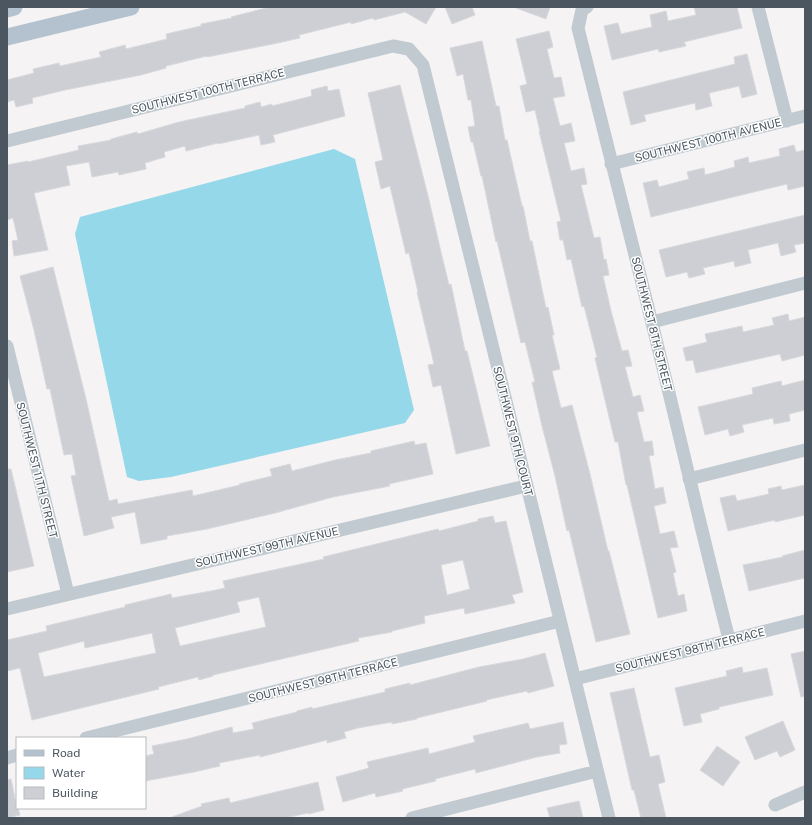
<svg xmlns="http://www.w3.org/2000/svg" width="812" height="825" font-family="'Public Sans',sans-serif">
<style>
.water{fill:#94d8e9}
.building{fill:#cdcfd5;stroke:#d7d9dd;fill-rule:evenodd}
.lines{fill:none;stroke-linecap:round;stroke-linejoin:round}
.minor{stroke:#c1cad1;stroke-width:13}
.major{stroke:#b4c2cf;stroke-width:17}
.labels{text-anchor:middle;stroke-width:3;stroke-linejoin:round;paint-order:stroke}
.street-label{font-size:11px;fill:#4b5660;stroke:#fff}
</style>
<rect width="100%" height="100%" fill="#f5f3f3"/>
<path class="water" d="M334,149L355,159L414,410L405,423L171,477L139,481L127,477L75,234L80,217Z"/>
<path class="building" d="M270,7H436L426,24L405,12L374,20L373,18L351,24V22L299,35L300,38L273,44L207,57V56L166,66V68L141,75L65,90L32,98L33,103L16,107L14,100L7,102V80L34,73L33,69L59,63L60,66L101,57L99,52L125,45L126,49L167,39L166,34L201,26V24L232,18L231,17Z
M445,7H472L475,15L452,24Z
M517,7H550L546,19L516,8Z
M694,7H737L742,28L684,42L686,46L659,52L658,49L612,60L604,26L618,23L621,34L652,27L650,15L666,11L668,21L696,15Z
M549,31L553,47L547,49L554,78L561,77L565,96L553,98L560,126L571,123L575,141L564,143L571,171L584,168L587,184L581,185L594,238L600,237L604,260L606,259L609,275L603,276L611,311L622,351L628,350L632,366L625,367L633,397L640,395L644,411L637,412L644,442L652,441L654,455L649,456L655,489L663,487L666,503L654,506L660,534L674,531L678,547L670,548L676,572L673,573L678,596L684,594L687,611L658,618L627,485H626L618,442H615L595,358L597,357L584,306L582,307L571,259L567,260L563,240H560L557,222L561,221L539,131H540L535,110L526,112L520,86L527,84L516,39Z
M482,41L496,106H499L505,140H507L522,206H523L530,241H532L546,308L548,307L554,335H552L560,369L552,371L561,408L572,405L590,474L608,551H609L630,634L596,642L569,530L567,531L555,476L542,426L532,382H535L525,342L521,343L497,241L496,242L482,176H481L473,142H471L468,127L475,126L471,100H468L463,74L457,76L450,48Z
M747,54L757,94L742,98L739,86L709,93L712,106L696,110L695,103L644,115L646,121L631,125L623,92L735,64L734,57Z
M400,85L429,200L441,252L449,285L451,284L465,351H467L490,446L456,454L441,385L433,387L428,365L434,364L417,292H418L409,253L406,254L390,186L381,189L375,162L383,160L368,93Z
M327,86L328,91L339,89L345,116L273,135L275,142L261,145L259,135L218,144V143L186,151L185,146L164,152L165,157L145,163L146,169L119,175L118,172L92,177L89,162L66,166L70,185L34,193L48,250L14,256L12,241L18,240L13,218L7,220V165L28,161V162L79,150L78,146L111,140V139L137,132L138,134L179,122L245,108V106L260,102L261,107L272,104V106L312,96L311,90Z
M794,145L796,152L805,150V186L788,190L787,184L651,217L643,183L657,180L659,187L689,179L687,172L704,168L705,175L735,167L734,161L748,157L749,163L780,156L779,149Z
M805,215V243L794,245L796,252L781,256L778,243L748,250L751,263L735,267L734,261L703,268L705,274L689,278L687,272L666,277L659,250Z
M53,267L86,399L109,501L117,499L118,504L192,490L193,496L240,485L239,484L272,476L270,469L290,464L292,471L335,460L371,453V451L414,441L415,445L426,443L433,474L389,484L390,486L333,497L275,513L207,529L167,536V539L141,544L135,512L111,517L114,528L84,536L71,476L76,475L72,454L64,455L50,389H47L34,330L20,276Z
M788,314L789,321L805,317V355L782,361L780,354L696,373L693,360L686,361L683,348L707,342L705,334L742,326L743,332L774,325L772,318Z
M805,380V410L789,414L790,421L774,424L773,418L742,425L744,432L730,436L728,429L705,435L698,407L753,394L752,388L781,381L782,386Z
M7,469H11L34,566L7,572Z
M805,485V515L775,522V520L728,531L720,498L735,495L737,501L769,494L768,489L781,486L782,490Z
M493,516L495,523L506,521L523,592L512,595L515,603L465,614L464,608L424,616L425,623L392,631V632L358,638L359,641L213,675V676L199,680L198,677L158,687L159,689L32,720L20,668L7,671V640L47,631L46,626L125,607V605L171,594L172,598L211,591L225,588L223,581L324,559L323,557L438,529L439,531L478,521V519ZM463,560L470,589L447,595L441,565ZM259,597L266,627L180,646L175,628L240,612L237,602ZM152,633L156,653L44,677L38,653L84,641L85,648Z
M805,550V578L749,591L743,565L783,557L782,556Z
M805,651V696L801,697L791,654Z
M545,653L554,686L528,693L527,691L486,700L487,701L417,718V719L392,724V722L358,728L344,732L346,738L327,743V740L260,757V755L219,763L220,766L194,772L145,781V756L154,754L152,746L187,739L232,727L233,733L254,729L252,723L297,712V711L312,707V709L385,692V689L410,683V685L479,667L523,659Z
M742,667L743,673L767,668L773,695L719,707V709L700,714L702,722L684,726L675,688L727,676L726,671Z
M634,688L650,757L659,755L665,782L658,784L666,818H641L634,790H632L610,693Z
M783,721L795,750L780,757L777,751L755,760L745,737Z
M563,722L567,744L559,745L560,753L537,757L476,773L475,769L435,779L436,781L402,789L403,791L376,797L375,793L343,802L336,777L369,768L367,762L428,748L429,754L475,742L473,736L528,723L530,729Z
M717,746L740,762L723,786L700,770Z
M11,779L17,808H18L20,815L7,818V780Z
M318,782L324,810L309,814L308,813L285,818H172V817L202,806L201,804L229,798L230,803Z
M579,801L583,818H550L547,808Z"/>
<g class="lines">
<path class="minor" d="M587,7L582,10L578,28C602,126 628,224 652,323C678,428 702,534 729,639
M758,7L787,121
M7,141L393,46L409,49L423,65L609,818
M611,164L805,116
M652,322L805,283
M7,346L68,594
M689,479L805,450
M7,609L526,486
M575,679L805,621
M86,738L560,621
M7,758L17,755
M775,805L805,792
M412,818L597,771"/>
<path class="major" d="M7,9L14,7
M7,37L131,7"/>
</g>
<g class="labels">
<g class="street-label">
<text transform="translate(208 91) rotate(-14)" y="4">SOUTHWEST 100TH TERRACE</text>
<text transform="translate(708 140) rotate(-14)" y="4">SOUTHWEST 100TH AVENUE</text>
<text transform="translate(652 324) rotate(76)" y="4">SOUTHWEST 8TH STREET</text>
<text transform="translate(513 431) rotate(76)" y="4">SOUTHWEST 9TH COURT</text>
<text transform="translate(37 470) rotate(76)" y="4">SOUTHWEST 11TH STREET</text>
<text transform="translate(267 547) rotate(-13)" y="4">SOUTHWEST 99TH AVENUE</text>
<text transform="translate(690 650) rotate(-14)" y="4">SOUTHWEST 98TH TERRACE</text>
<text transform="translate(323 680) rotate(-14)" y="4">SOUTHWEST 98TH TERRACE</text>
</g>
</g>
<rect width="812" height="825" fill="none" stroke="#4b5660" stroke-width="16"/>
<rect x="16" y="737" width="130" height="72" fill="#ffffff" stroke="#b7bbbf"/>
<rect x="24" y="750" width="20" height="6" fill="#b4c2cf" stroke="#b7bbbf"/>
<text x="52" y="757" font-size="12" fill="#4b5660">Road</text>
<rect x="24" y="767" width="20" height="12" fill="#94d8e9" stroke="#b7bbbf"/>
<text x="52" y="777" font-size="12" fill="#4b5660">Water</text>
<rect x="24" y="787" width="20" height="12" fill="#cdcfd5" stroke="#b7bbbf"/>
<text x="52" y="797" font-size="12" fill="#4b5660">Building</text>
</svg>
